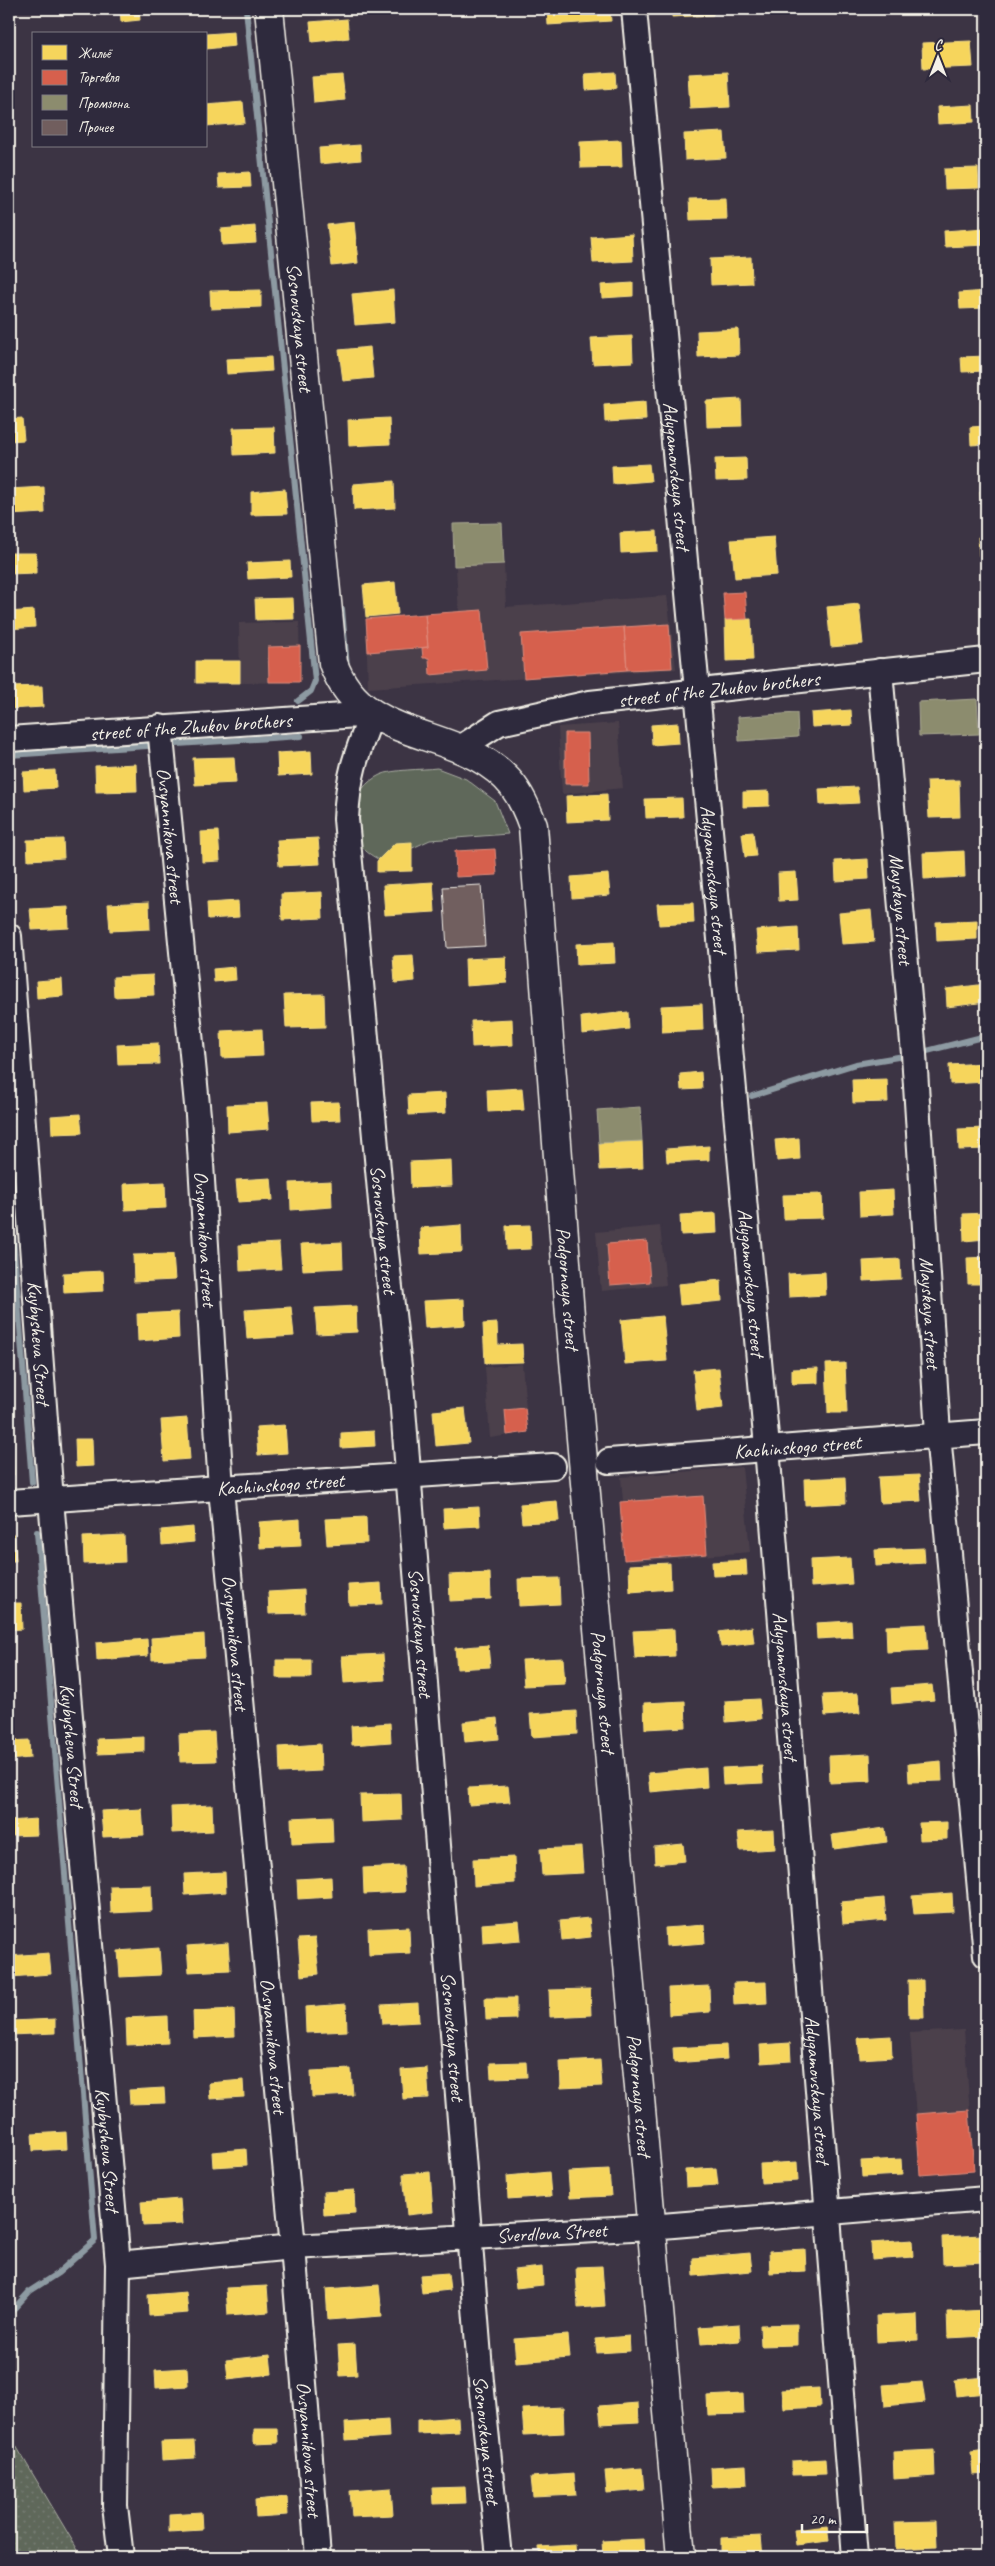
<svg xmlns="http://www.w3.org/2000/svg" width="995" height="2566" font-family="Caveat,sans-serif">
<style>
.built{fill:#4c414c}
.green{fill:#5e675a;stroke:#a9aca1}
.garden{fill:url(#garden-dots);stroke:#a9aca1}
.homes{fill:#f6d55c;stroke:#f5dd86}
.shops{fill:#d6604d;stroke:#df8c7c}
.industry{fill:#8c8c6e;stroke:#abaa93}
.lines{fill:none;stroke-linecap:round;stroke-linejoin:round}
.stream{stroke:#8d9aa2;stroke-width:6}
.building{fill:#715e5e;stroke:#f4f1e8}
.street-casing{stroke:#f4f1e8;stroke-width:28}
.secondary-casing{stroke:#f4f1e8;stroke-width:31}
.street{stroke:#2f2a3d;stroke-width:24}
.secondary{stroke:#2f2a3d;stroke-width:28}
.labels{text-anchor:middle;stroke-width:5;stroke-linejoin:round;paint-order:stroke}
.street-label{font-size:20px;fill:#f4f1e8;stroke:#2f2a3d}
</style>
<defs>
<pattern id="garden-dots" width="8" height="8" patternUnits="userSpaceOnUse" patternTransform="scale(1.25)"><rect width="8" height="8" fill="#5e675a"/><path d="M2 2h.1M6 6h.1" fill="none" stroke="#767d72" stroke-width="1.8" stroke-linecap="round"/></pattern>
</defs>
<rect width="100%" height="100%" fill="#3c3444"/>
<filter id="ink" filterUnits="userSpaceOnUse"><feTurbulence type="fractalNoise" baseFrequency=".02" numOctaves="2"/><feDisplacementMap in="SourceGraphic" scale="10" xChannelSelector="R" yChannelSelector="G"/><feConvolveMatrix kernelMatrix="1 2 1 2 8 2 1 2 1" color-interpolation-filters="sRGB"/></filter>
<g filter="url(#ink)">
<path class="built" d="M502,523L506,607L667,596L676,669L368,688L366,619L459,612L453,524Z
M299,622L300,682L240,683L239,623Z
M618,723L623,788L562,794L558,727Z
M660,1226L666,1285L601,1291L596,1232Z
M522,1364L528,1432L490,1438L485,1367Z
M742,1467L750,1552L628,1562L621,1477Z
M964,2030L974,2171L920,2175L910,2033Z"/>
<path class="green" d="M437,768L466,779L495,801L508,834L430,840L382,862C377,858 368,854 364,849C342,825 352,788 380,775C393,769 421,770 437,768Z"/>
<path class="garden" d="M9,2434L82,2557H9Z"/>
<path class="homes" d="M120,9H139L140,20L121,22Z
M547,9H610L611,21L548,25Z
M672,9H713V15L672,17Z
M347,19L349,38L312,42L310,22Z
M234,32L235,46L206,49V34Z
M971,41L973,67L923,69L922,43Z
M615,72L616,88L586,90L585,74Z
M728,72L730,107L690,109L688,74Z
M342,75L345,100L314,103L312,77Z
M243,102L245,123L206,126V105Z
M973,105L974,122L938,124L937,107Z
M724,132L726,158L685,160L684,134Z
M621,140L622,167L581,168L580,142Z
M360,145L361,160L320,164L319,148Z
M978,168L979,188L945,189L944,169Z
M250,172L251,187L219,188L218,174Z
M726,198L727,219L690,220L689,199Z
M354,222L358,263L332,266L327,225Z
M255,226L256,243L222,245L221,229Z
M985,228L986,245L945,247L944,231Z
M632,234L633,261L593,263L591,237Z
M751,257L752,283L711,285L710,259Z
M633,283V296L602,298L601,285Z
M261,290V307L211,309L210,291Z
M393,290L395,322L355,325L352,294Z
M986,291V308L960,309L959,293Z
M738,329L739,355L698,357L697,331Z
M632,336L633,362L593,364L591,338Z
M370,347L373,378L343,381L339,350Z
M986,356V371L962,372L961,357Z
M271,357L272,371L227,374L226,359Z
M741,399L742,426L707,427L706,401Z
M645,402L646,420L605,422L604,405Z
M22,418L24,440L9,441V419Z
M389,418L390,444L349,446L348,420Z
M986,426V444L971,445L970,427Z
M274,427L275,453L234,455L233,428Z
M746,458L747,480L716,481L715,459Z
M649,464L651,481L613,484L612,466Z
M394,481L395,508L354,510L353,484Z
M44,487L45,513L9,515V489Z
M285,489L287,514L251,515V492Z
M986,490V512H981L980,491Z
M657,531L658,551L621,553L620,533Z
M986,536V555L979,556L978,537Z
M774,537L777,575L735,578L731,540Z
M9,553H36V573L9,574Z
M290,561L291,577L248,579L247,563Z
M395,582L398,614L366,617L363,585Z
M293,598L294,619L256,620L255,599Z
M859,604L863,644L831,647L827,607Z
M34,610L35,627L9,629V612Z
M751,619L753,660L726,661L725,620Z
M196,661H240V683H196Z
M42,686L43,707L10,709L9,687Z
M851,710L852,725L812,727L811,713Z
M678,723L679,743L652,745L651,725Z
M311,751L312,774L278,776L277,753Z
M234,757L236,783L195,785L193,758Z
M136,764L137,791L96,792L95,766Z
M55,770L56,788L24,790L23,772Z
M959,780L960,817L929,818L927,781Z
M857,787L859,803L820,805L819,789Z
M769,791V806L743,807V792Z
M607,794L608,820L567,822L566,796Z
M682,798L683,817L646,818L645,799Z
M218,831L220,861L202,862L201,832Z
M753,832L756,856L745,857L742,833Z
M318,838L320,864L279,866L277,840Z
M63,839L64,858L28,860L27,840Z
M412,842V871L377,872V861L395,843Z
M964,851L965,877L924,879L923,853Z
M868,859L869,879L836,881L835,861Z
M796,872L798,900L779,901L778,873Z
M608,874L610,895L572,898L571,877Z
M433,882L435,912L385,915L383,885Z
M322,892L323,918L282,920L281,894Z
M238,901L239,917L208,919L207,903Z
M149,902L150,929L110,931L108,904Z
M693,903L694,923L659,925L657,904Z
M68,907L69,928L32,930L30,909Z
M871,910L874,942L842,944L839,913Z
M977,920V939L937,941L936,922Z
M798,927L799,950L758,952L756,930Z
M614,942L615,963L577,965L576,944Z
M413,955L415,981L395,983L393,956Z
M506,957L507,983L466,986L465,959Z
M235,967L236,980L214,982L213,969Z
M153,975L154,995L114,997L113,977Z
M62,979L63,996L37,998L36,981Z
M986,984V1002L947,1007L946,989Z
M324,994L325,1027L286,1028L284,995Z
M702,1004L703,1030L662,1032L661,1006Z
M628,1012L629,1029L582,1034L581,1017Z
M512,1019L513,1045L472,1047L471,1021Z
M262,1029L263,1056L222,1058L221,1031Z
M158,1043L159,1064L118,1065L117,1045Z
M985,1063L986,1082L950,1084L949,1065Z
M701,1072L702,1089L681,1090L680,1074Z
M887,1079L888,1102L853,1103L852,1080Z
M522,1088L524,1110L488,1112L487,1090Z
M445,1093L446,1113L409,1115L408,1095Z
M339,1102L340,1120L312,1121L311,1103Z
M267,1103L269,1129L228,1132L227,1105Z
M80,1114L82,1133L52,1134L51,1116Z
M986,1128V1149L959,1150L958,1129Z
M799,1138L800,1159L777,1161L775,1140Z
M642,1141L643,1168L600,1170L599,1143Z
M709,1146V1160L667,1162L666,1149Z
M451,1160L452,1186L411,1188L410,1162Z
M271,1178L273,1200L238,1202L236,1180Z
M331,1181L332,1207L291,1210L290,1183Z
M165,1182L166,1208L125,1210L124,1184Z
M893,1190L894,1214L860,1216L859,1192Z
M822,1194L823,1218L784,1219L783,1195Z
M716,1213L717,1233L681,1235L680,1215Z
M986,1213V1239L964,1241L963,1214Z
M461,1225L462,1252L421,1254L420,1228Z
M530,1225L531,1249L507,1250L506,1226Z
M342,1242L343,1268L303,1270L301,1244Z
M279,1243L281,1269L240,1271L239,1245Z
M173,1254L175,1280L134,1282L133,1255Z
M986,1257V1284H968L967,1258Z
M900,1259L901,1279L864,1281L863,1261Z
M103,1271L104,1291L64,1293L63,1273Z
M825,1272L826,1295L789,1297L788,1274Z
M721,1280L722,1301L680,1305L678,1284Z
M464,1299L465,1325L425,1328L423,1301Z
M356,1306L357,1332L317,1334L315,1308Z
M291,1307L294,1336L247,1339L245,1310Z
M178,1312L179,1338L138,1341L137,1314Z
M663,1316L667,1361L625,1364L621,1320Z
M497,1323L498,1345L522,1344L523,1362L485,1363L483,1324Z
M845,1363L847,1413H828L826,1364Z
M719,1368L723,1408L697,1411L693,1370Z
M818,1368V1383L792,1384V1369Z
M465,1408L469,1443L436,1446L433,1411Z
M187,1418L190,1459L164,1461L161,1420Z
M285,1425L287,1453L258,1455L256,1427Z
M374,1431L375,1446L341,1448V1433Z
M9,1434H12L14,1475H9Z
M75,1439H92L93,1466L76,1467Z
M919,1475L921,1501L880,1503L878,1477Z
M845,1477L846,1503L805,1505L804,1479Z
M557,1501L559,1521L522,1523L520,1504Z
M479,1507L480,1526L444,1528L443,1509Z
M366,1517L367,1543L327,1545L325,1519Z
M300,1519L301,1546L260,1548L259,1522Z
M193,1527L194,1542L162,1545L161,1530Z
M9,1534H14L16,1561H9Z
M124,1535L125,1562L84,1564L83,1537Z
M924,1548L925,1563L876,1566L875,1550Z
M850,1558L852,1584L811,1587L810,1560Z
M746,1560L747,1575L713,1576L712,1562Z
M670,1563L671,1589L630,1592L629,1565Z
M490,1573L491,1599L450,1601L449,1575Z
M559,1578L560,1604L519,1606L518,1579Z
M381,1583L382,1604L349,1605L348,1585Z
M304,1590L305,1613L269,1614L268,1592Z
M9,1603H21L22,1629L9,1630Z
M851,1621L852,1637L817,1639L816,1623Z
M926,1624L928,1650L887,1652L886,1626Z
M752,1627L754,1643L721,1647L719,1632Z
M674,1629L675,1656L635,1658L633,1631Z
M204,1634L205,1657L152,1660L151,1638Z
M147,1639L148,1656L97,1660L96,1643Z
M488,1645L490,1667L457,1669L455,1648Z
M383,1654L385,1680L344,1683L342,1656Z
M563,1658L565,1684L524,1686L522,1660Z
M276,1660H311V1678H276Z
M932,1685L934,1700L892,1704L891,1688Z
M858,1693L860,1713L825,1716L823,1695Z
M759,1699L761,1719L726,1722L725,1701Z
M685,1701L686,1727L645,1729L644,1703Z
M576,1711L577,1734L532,1737L530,1714Z
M497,1718L499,1739L465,1742L463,1722Z
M390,1723L391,1742L352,1745L351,1726Z
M214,1732L216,1761L180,1762L179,1734Z
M144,1737V1752L98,1754L97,1739Z
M29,1740L30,1758L9,1760V1741Z
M320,1744L321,1771L280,1773L279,1747Z
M870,1754L871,1781L830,1783L829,1756Z
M941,1761L942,1781L909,1782L908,1764Z
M762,1766L763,1783L723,1785L722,1768Z
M706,1768L707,1787L650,1792L648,1773Z
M508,1786L510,1802L469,1805L468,1788Z
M401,1794L402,1820L361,1822L360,1795Z
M212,1805L213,1831L172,1833L171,1807Z
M142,1809L144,1835L103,1837L101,1811Z
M332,1816L333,1842L292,1844L291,1818Z
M36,1819L37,1835L9,1836V1821Z
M947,1822V1839L920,1840L919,1823Z
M885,1828L887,1842L834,1849L832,1835Z
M774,1830L775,1849L740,1851L738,1832Z
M683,1844L685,1861L655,1864L654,1847Z
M581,1847L583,1873L542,1875L540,1849Z
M514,1857L515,1883L474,1886L473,1859Z
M403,1866L405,1892L364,1894L363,1868Z
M225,1872L226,1892L185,1895L184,1874Z
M331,1877L332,1897L298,1899L297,1879Z
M151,1885L152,1911L111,1913L110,1886Z
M952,1893L953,1912L914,1914L912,1896Z
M884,1898L886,1920L843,1924L841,1902Z
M589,1918L591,1937L562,1940L560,1921Z
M519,1921L521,1940L483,1943L482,1924Z
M704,1925L705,1943L666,1946L665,1928Z
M409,1927L410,1953L369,1955L368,1929Z
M315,1938L319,1974L301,1976L298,1939Z
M228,1943L230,1970L189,1972L187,1946Z
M159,1948L161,1975L120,1977L118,1951Z
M49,1953L51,1974L10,1977L9,1956Z
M908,1980H923L924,2018H909Z
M766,1982L767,2003L734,2005L733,1983Z
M709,1986L710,2012L669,2015L668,1988Z
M590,1989L591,2015L550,2017L549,1990Z
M485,1998H516V2019L486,2020Z
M418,2003L419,2022L383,2024L381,2005Z
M346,2004L347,2031L306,2033L305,2007Z
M234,2009L235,2036L194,2038L193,2011Z
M167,2016L168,2043L127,2045L126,2018Z
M55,2019V2033L11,2035V2021Z
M891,2036L892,2057L860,2059L858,2038Z
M790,2043L791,2061L761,2063L760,2045Z
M726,2045L727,2059L674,2063L673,2048Z
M600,2060L602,2086L561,2088L560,2062Z
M526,2062L527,2077L491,2078L490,2063Z
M427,2068L429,2098L403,2099L401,2070Z
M351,2069L353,2095L312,2097L311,2071Z
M243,2080L244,2097L210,2099L209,2083Z
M164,2088L165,2103L130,2104L129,2090Z
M66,2132L67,2149L33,2151L32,2134Z
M246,2149L247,2165L213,2167L212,2152Z
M901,2159L902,2175L862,2177L861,2161Z
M797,2162L798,2181L761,2183L760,2164Z
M716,2168L718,2185L686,2187L685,2170Z
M609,2170L611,2196L570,2198L568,2172Z
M430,2172L433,2212L407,2215L403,2174Z
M549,2172L551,2196L508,2199L507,2176Z
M354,2190L355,2213L324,2215L323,2192Z
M180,2199L182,2224L143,2226L141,2202Z
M982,2235L984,2262L943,2264L942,2237Z
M912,2240L913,2257L872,2260L871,2243Z
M805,2249L806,2271L770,2273L769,2251Z
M750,2253L752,2271L694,2276L693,2258Z
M602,2266L605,2306L578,2308L576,2267Z
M542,2267L543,2285L516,2288L514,2270Z
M448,2273L450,2290L422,2293L420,2275Z
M379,2285L382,2316L328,2320L326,2289Z
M267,2286L269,2312L228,2315L226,2288Z
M186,2292L188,2313L149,2316L148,2295Z
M986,2310V2336L948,2338L947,2312Z
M917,2314L918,2340L877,2342L876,2316Z
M739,2324L740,2341L701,2344L699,2327Z
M797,2324V2345L761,2346L760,2325Z
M568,2335L570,2358L516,2362L514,2339Z
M629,2336L630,2351L597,2353L595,2339Z
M355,2344L357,2375L340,2376L338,2345Z
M270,2355L272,2374L228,2379L226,2360Z
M187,2368L188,2386L156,2388L155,2370Z
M986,2377V2393L956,2396L954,2380Z
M922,2382L925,2402L885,2406L883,2385Z
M819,2388L820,2407L784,2409L782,2390Z
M743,2394L744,2414L708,2415L707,2396Z
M638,2403L639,2422L601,2424L599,2406Z
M563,2407L564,2433L524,2435L522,2409Z
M458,2417L459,2432L417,2434V2420Z
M388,2420L389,2437L346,2440L345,2423Z
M254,2429H277L278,2443L254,2444Z
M194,2441L195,2458L162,2460L161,2442Z
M934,2450L935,2476L894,2479L893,2452Z
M986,2450V2473L973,2474L971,2452Z
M825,2459L826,2474L792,2475V2461Z
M746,2465L747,2485L712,2487L711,2467Z
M642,2468L644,2490L607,2493L605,2471Z
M574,2474L576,2495L533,2497L531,2477Z
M465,2487L466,2503L433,2504L432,2488Z
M391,2488L393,2515L352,2517L350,2491Z
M287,2497L288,2515L256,2517L255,2500Z
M201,2512L202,2530L169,2532V2514Z
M936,2521L937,2547L896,2549L895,2522Z
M827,2526L829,2541L796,2545L794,2530Z
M761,2536L763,2557H721V2538Z
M643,2539L644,2557H603L602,2541Z
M575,2545L576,2557H540L539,2547Z"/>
<path class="shops" d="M745,592L747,619L725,620L723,593Z
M482,610L487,670L430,675L429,658H423L422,648L428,647L425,614Z
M425,614L428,647L368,652L366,619Z
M669,624L672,668L627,670L624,627Z
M624,627L627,670L524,678L521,634Z
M300,646V682H269L268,647Z
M565,733H588L589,784H565Z
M495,849L497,875L456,877L455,851Z
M647,1241L650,1282L610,1285L607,1244Z
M525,1408L528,1432L507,1435L505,1410Z
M703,1496L707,1554L624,1560L620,1502Z
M969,2110L974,2171L920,2175L916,2114Z"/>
<path class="industry" d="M502,523L504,564L454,566L453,524Z
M977,699L979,734L919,736L918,702Z
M797,713L798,737L739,741L738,717Z
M640,1107L642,1141L599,1143L597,1110Z"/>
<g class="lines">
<path class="stream" d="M246,9L315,681L311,691L298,701
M342,609L347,667
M9,755L301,736
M919,1053L986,1036
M752,1096L856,1064L910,1055
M9,1185L32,1482
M9,2314L30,2291L58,2273L95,2240L37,1532"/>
</g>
<path class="building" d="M481,885L485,946L447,948L443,887Z"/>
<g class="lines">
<defs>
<g id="street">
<path id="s1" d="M634,9L767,1447L855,2557"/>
<path id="s2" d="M880,671L914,1054L938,1434L986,1955"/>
<path id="s3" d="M160,727L198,1115L221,1489L293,2247L318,2557"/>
<path id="s4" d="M9,739L372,714C356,755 348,775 346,819L384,1235L401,1384L481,2382L499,2557"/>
<path id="s5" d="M460,748L499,723L590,703L986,660"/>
<path id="s6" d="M9,936L51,1500L118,2264L115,2506L121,2557"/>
<path id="s7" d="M609,1461L986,1432"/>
<path id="s8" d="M9,1502L553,1466"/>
<path id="s9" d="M118,2264L293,2247L650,2227L986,2199"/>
</g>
<g id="secondary">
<path id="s10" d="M269,9L333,663C362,744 452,725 505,777C519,790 527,809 533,826L570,1315L681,2557"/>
</g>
</defs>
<use href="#street" class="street-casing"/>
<use href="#secondary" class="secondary-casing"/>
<use href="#street" class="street"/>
<use href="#secondary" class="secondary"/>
</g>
</g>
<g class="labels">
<g class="street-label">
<text dy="7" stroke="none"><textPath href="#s10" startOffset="320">Sosnovskaya street</textPath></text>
<text dy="7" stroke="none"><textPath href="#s1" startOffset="469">Adygamovskaya street</textPath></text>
<text dy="7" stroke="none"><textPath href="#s5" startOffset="269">street of the Zhukov brothers</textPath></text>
<text dy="7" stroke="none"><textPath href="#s4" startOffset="182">street of the Zhukov brothers</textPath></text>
<text dy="7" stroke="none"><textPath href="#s3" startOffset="109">Ovsyannikova street</textPath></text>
<text dy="7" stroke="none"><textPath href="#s1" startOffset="874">Adygamovskaya street</textPath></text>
<text dy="7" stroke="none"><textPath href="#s2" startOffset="239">Mayskaya street</textPath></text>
<text dy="7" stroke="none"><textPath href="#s4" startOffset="885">Sosnovskaya street</textPath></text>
<text dy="7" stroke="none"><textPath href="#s3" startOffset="514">Ovsyannikova street</textPath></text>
<text dy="7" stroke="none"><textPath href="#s1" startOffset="1279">Adygamovskaya street</textPath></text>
<text dy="7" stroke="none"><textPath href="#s10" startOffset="1391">Podgornaya street</textPath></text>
<text dy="7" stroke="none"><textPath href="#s2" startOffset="644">Mayskaya street</textPath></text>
<text dy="7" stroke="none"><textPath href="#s6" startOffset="408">Kuybysheva Street</textPath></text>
<text dy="7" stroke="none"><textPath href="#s7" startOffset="189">Kachinskogo street</textPath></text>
<text dy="7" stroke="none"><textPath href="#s8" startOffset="272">Kachinskogo street</textPath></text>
<text dy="7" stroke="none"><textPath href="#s4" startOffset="1290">Sosnovskaya street</textPath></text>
<text dy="7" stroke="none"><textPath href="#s3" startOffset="919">Ovsyannikova street</textPath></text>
<text dy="7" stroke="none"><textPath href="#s1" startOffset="1684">Adygamovskaya street</textPath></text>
<text dy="7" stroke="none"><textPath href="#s10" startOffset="1796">Podgornaya street</textPath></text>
<text dy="7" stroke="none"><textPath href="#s6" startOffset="812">Kuybysheva Street</textPath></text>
<text dy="7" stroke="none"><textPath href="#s4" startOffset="1695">Sosnovskaya street</textPath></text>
<text dy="7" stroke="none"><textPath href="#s3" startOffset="1324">Ovsyannikova street</textPath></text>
<text dy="7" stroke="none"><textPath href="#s1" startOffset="2089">Adygamovskaya street</textPath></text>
<text dy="7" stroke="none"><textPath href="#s10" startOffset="2201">Podgornaya street</textPath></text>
<text dy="7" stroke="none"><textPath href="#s6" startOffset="1218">Kuybysheva Street</textPath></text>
<text dy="7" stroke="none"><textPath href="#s9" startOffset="435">Sverdlova Street</textPath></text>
<text dy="7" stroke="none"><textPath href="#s4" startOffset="2100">Sosnovskaya street</textPath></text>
<text dy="7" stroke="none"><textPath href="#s3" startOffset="1729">Ovsyannikova street</textPath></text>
</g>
</g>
<rect width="995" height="2566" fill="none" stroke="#2f2a3d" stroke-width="30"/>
<rect x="15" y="15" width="965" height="2536" fill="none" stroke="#f4f1e8" stroke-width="2" filter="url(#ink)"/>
<rect x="32" y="32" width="175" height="115" fill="#2f2a3d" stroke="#7e7a81"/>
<rect x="42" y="45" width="25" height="15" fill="#f6d55c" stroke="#7e7a81"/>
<text x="78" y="58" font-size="15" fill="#f4f1e8">Жильё</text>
<rect x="42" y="70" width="25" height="15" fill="#d6604d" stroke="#7e7a81"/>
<text x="78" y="82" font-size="15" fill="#f4f1e8">Торговля</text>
<rect x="42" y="95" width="25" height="15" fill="#8c8c6e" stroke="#7e7a81"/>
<text x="78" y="108" font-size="15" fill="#f4f1e8">Промзона</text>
<rect x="42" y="120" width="25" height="15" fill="#715e5e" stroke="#7e7a81"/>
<text x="78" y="132" font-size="15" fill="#f4f1e8">Прочее</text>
<g transform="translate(938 58)" stroke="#2f2a3d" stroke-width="4" paint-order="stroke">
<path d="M0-4L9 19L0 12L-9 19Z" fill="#f4f1e8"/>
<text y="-8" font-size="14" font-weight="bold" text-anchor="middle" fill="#f4f1e8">С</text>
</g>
<path d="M802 2524v8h65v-8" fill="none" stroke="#f4f1e8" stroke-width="2.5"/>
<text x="810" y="2524" font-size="15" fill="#f4f1e8" stroke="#2f2a3d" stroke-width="4" paint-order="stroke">20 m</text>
</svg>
